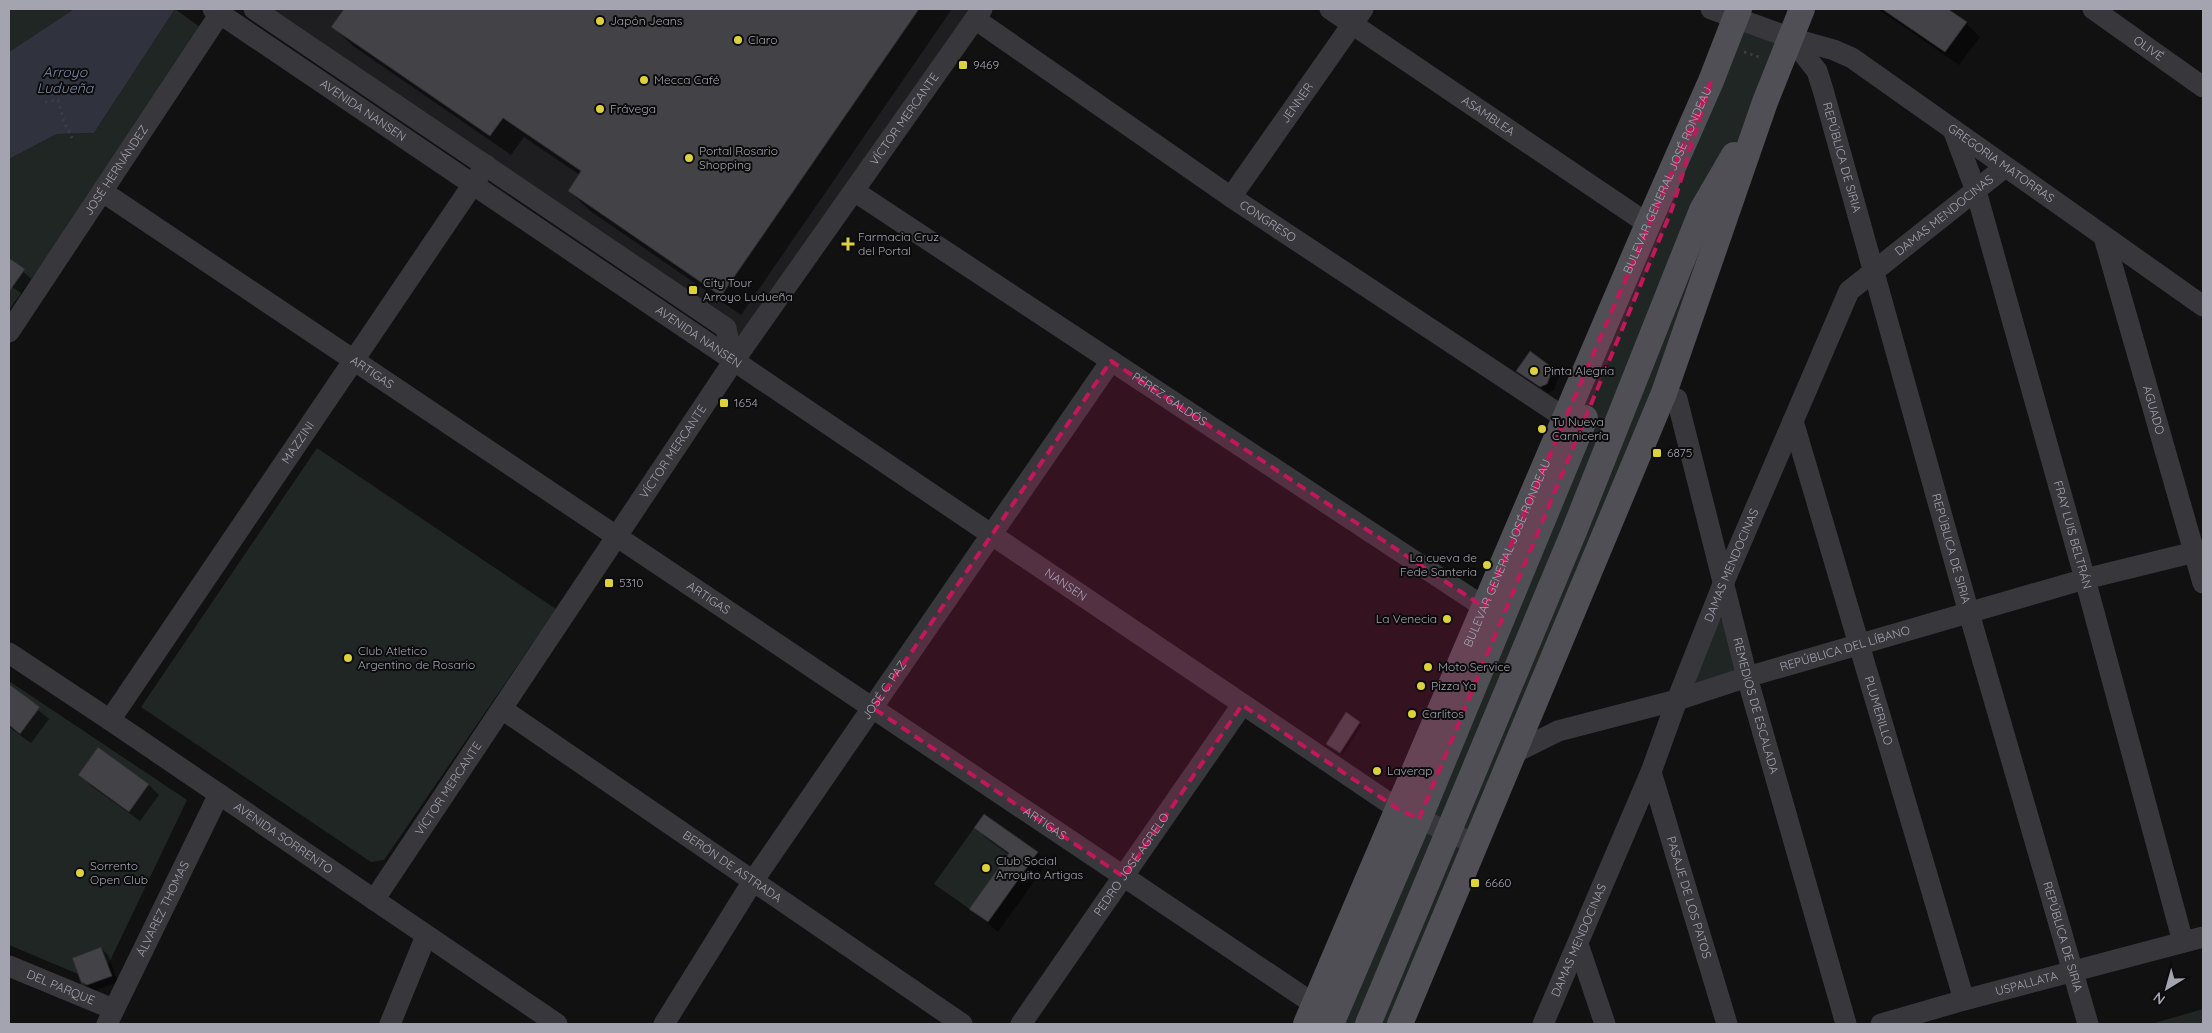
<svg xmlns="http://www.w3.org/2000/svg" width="2212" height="1033" font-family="Quicksand,sans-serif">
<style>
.built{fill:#1e1d1f}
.green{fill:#202623}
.water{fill:#30333d}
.shadow{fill:#0007}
.building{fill:#434347;stroke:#2c2b2e}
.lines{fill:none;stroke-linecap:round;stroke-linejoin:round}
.path{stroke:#3c3c42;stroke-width:3;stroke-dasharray:2.5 4;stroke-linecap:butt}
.minor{stroke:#38373c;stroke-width:21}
.major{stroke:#4f4f55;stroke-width:26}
.marked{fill:#c2185b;fill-opacity:0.2;stroke:#c2185b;stroke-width:4;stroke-dasharray:10 6;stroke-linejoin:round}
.poi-dot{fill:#ddd23e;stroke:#0c0c0d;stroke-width:2}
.labels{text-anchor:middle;stroke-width:4;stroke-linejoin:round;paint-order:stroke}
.poi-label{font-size:12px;fill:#a4a4b1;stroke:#0c0c0d;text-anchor:start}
.street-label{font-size:12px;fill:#a4a4b1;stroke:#0c0c0d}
.water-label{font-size:14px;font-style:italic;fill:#7e89a9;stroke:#0c0c0d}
</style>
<rect width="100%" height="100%" fill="#111112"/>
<path class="built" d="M254,9H982L733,362L726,328Z"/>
<path class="green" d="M9,9H74L9,52Z
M175,9L200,27L89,198L9,310V159L57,134L94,133Z
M1735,18L1791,38L1664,393L1400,1024H1306Z
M317,448L556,609L384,860L371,862L141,707Z
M1715,619H1724L1738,672L1689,688Z
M9,681L187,800L108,965L112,976L82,986L78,974L9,945Z
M984,814L1038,852L988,922L934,884Z
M2203,1009V1024H2151Z"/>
<path class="water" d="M74,9H175L94,133L57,134L9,159V52Z"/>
<path class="shadow" d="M345,9H952L741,315L589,210L569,191L580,175L524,137L511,155L353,46L333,27Z
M1878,9H1946L1966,23L1980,37L1959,65Z
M9,260L34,281L24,295L9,285Z
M1552,369L1559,376L1554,390L1548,393L1518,370Z
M9,686L49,719L31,743L9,727Z
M1359,723L1362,725L1343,755L1331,747Z
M98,749L149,785L159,795L140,821L90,785L80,775Z
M976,828L1037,853L1047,863L998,932L971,909L1009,855L986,838Z
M101,948L108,955L118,982L94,991L82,981Z"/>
<path class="building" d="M344,9H919L721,296L568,191L581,171L503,118L490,136L331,27Z
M1882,9H1948L1967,22L1945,52Z
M9,258L25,269L9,292Z
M1530,351L1553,368L1547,384L1540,387L1516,371Z
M9,684L40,707L20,734L9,725Z
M1346,712L1360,722L1340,753L1326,744Z
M98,747L149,784L129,812L78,775Z
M984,814L1038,852L988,922L969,909L1009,853L974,828Z
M101,947L112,976L87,985L81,982L72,958Z"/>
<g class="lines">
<path class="path" d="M1744,52L1762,58
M45,102L58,100L64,122L72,138"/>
<g class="minor">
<path id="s1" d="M213,9L1398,809L1475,844"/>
<path d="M254,9L726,328L733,362"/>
<path id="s2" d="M1330,9L1648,224"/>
<path id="s3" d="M1711,9L1791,38L1834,50L1852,58L2203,306"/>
<path id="s4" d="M2093,9L2203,87"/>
<path id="s5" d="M975,19L1231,197L1565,418"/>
<path id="s6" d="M1791,38L1817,71L1823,90L1969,613L2088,1024"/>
<path id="s7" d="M1954,132L1976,191L2085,579L2183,942"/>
<path id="s8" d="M854,191L1484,607"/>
<path id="s9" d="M103,192L1314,1004"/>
<path id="s10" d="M1231,197L1363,9"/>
<path id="s11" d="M2104,237L2203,583"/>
<path id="s12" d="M9,332L223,9"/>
<path id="s13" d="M1664,393L1677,399L1747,677L1846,1024"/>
<path id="s14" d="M1793,421L1964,1000"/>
<path id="s15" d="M9,653L110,720L557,1024"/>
<path id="s16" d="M502,709L962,1024"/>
<path id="s17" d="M110,720L486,165"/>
<path id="s18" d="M1509,763L1514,753L1558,731L1677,700L1747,677L2085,579L2203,550"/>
<path id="s19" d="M1651,772L1727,1024"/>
<path id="s20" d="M374,900L733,362L982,9"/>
<path d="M1578,944L1605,1024"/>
<path id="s21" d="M9,966L113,1009"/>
<path id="s22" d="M107,1024L219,794"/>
<path d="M390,1024L426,936"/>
<path id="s23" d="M664,1024L753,881L1111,361"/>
<path id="s24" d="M1021,1024L1242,705"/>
<path id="s25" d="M1543,1024L1651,772L1677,700L1723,584L1849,291L2005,167"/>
<path id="s26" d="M1881,1024L1964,1000L2203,937"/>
</g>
<g class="major">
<path id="s27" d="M1306,1024L1648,224L1711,81L1739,9"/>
<path d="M1331,1024L1419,819L1585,418"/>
<path d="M1368,1024L1575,529L1702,210L1734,155"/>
<path d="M1400,1024L1664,393L1765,102L1802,9"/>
</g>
</g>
<path class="marked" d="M1711,81L1672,209L1419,819L1398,809L1242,705L1124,877L873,708L1111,361L1484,607Z"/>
<g class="poi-dot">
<circle cx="600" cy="21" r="5"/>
<circle cx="738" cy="40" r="5"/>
<rect x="958" y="60" width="10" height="10" rx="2.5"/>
<circle cx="644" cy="80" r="5"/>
<circle cx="600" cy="109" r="5"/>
<circle cx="689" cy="158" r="5"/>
<path d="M845.5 236.5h5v5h5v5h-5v5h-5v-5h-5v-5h5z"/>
<rect x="688" y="285" width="10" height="10" rx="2.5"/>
<circle cx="1534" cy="371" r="5"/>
<rect x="719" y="398" width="10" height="10" rx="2.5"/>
<circle cx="1542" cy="429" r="5"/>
<rect x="1652" y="448" width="10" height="10" rx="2.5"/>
<circle cx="1487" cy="565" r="5"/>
<rect x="604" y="578" width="10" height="10" rx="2.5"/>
<circle cx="1447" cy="619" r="5"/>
<circle cx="348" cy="658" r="5"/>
<circle cx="1428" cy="667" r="5"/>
<circle cx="1421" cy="686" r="5"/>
<circle cx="1412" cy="714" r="5"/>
<circle cx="1377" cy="771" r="5"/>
<circle cx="986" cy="868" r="5"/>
<circle cx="80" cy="873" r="5"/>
<rect x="1470" y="878" width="10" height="10" rx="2.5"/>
</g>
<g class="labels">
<g class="poi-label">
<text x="610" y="25">Japón Jeans</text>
<text x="748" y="44">Claro</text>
<text x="973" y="69">9469</text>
<text x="654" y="84">Mecca Café</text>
<text x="610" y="113">Frávega</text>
<text x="699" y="155">Portal Rosario<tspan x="699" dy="14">Shopping</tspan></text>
<text x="858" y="241">Farmacia Cruz<tspan x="858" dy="14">del Portal</tspan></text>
<text x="703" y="287">City Tour<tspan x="703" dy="14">Arroyo Ludueña</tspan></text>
<text x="1544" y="375">Pinta Alegria</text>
<text x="734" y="407">1654</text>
<text x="1552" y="426">Tu Nueva<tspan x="1552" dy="14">Carnicería</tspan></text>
<text x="1667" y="457">6875</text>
<text x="1477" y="562" text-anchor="end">La cueva de<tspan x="1477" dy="14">Fede Santeria</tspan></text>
<text x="619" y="587">5310</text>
<text x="1437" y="623" text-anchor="end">La Venecia</text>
<text x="358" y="655">Club Atletico<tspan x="358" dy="14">Argentino de Rosario</tspan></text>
<text x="1438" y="671">Moto Service</text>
<text x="1431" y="690">Pizza Ya</text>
<text x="1422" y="718">Carlitos</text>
<text x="1387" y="775">Laverap</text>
<text x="996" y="865">Club Social<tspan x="996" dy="14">Arroyito Artigas</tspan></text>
<text x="90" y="870">Sorrento<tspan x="90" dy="14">Open Club</tspan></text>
<text x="1485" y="887">6660</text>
</g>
<g class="street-label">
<text dy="4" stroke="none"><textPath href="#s4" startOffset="68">OLIVÉ</textPath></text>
<text dy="4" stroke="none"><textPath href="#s10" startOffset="115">JENNER</textPath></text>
<text dy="4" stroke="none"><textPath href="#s1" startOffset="181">AVENIDA NANSEN</textPath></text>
<text dy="4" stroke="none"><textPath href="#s2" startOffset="191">ASAMBLEA</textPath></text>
<text dy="4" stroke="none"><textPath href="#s20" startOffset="944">VÍCTOR MERCANTE</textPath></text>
<text dy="4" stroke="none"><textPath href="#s6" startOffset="132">REPÚBLICA DE SIRIA</textPath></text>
<text dy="4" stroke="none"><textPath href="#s3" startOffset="332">GREGORIA MATORRAS</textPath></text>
<text dy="4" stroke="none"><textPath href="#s12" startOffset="194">JOSÉ HERNÁNDEZ</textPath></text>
<text dy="4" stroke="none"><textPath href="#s27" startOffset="918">BULEVAR GENERAL JOSÉ RONDEAU</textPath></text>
<text dy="4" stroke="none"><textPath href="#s25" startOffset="916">DAMAS MENDOCINAS</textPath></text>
<text dy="4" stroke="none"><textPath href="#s5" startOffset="356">CONGRESO</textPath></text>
<text dy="4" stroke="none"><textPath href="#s1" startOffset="586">AVENIDA NANSEN</textPath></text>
<text dy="4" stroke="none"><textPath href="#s9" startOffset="324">ARTIGAS</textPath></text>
<text dy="4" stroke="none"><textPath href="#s8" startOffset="378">PÉREZ GALDÓS</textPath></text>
<text dy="4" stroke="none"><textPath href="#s11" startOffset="180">AGUADO</textPath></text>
<text dy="4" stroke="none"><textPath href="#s17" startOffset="335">MAZZINI</textPath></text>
<text dy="4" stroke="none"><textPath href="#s20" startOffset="539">VÍCTOR MERCANTE</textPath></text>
<text dy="4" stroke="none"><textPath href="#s7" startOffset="420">FRAY LUIS BELTRÁN</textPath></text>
<text dy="4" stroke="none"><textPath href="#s6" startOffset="538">REPÚBLICA DE SIRIA</textPath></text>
<text dy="4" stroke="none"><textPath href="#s27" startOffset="512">BULEVAR GENERAL JOSÉ RONDEAU</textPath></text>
<text dy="4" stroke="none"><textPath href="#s25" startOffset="496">DAMAS MENDOCINAS</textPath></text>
<text dy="4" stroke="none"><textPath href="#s1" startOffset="1029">NANSEN</textPath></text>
<text dy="4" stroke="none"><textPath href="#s9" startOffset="729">ARTIGAS</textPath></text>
<text dy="4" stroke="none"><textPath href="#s18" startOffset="359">REPÚBLICA DEL LÍBANO</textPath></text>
<text dy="4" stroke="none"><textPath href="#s23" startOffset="400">JOSÉ C. PAZ</textPath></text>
<text dy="4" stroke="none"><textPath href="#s13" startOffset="331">REMEDIOS DE ESCALADA</textPath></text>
<text dy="4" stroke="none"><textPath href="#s14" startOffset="302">PLUMERILLO</textPath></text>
<text dy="4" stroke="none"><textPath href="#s20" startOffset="134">VÍCTOR MERCANTE</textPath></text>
<text dy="4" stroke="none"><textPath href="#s9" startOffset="1134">ARTIGAS</textPath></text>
<text dy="4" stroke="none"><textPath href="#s15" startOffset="331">AVENIDA SORRENTO</textPath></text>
<text dy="4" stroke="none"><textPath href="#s24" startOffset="194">PEDRO JOSÉ AGRELO</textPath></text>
<text dy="4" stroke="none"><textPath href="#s16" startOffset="279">BERÓN DE ASTRADA</textPath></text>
<text dy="4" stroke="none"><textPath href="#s19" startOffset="131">PASAJE DE LOS PATOS</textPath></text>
<text dy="4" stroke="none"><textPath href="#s22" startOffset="128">ÁLVAREZ THOMAS</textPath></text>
<text dy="4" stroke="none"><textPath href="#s6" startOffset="942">REPÚBLICA DE SIRIA</textPath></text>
<text dy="4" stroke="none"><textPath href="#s25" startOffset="91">DAMAS MENDOCINAS</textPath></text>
<text dy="4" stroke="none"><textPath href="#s26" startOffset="151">USPALLATA</textPath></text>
<text dy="4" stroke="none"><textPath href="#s21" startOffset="56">DEL PARQUE</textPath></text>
</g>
<g class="water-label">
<text x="65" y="77">Arroyo<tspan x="65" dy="16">Ludueña</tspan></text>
</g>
</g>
<rect width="2212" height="1033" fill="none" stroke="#a4a4b1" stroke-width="20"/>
<g transform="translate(2167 988) rotate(217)" stroke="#0c0c0d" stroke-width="4" paint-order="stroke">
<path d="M0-4L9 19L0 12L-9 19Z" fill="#a4a4b1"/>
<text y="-8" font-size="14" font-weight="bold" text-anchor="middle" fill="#a4a4b1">N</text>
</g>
</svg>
